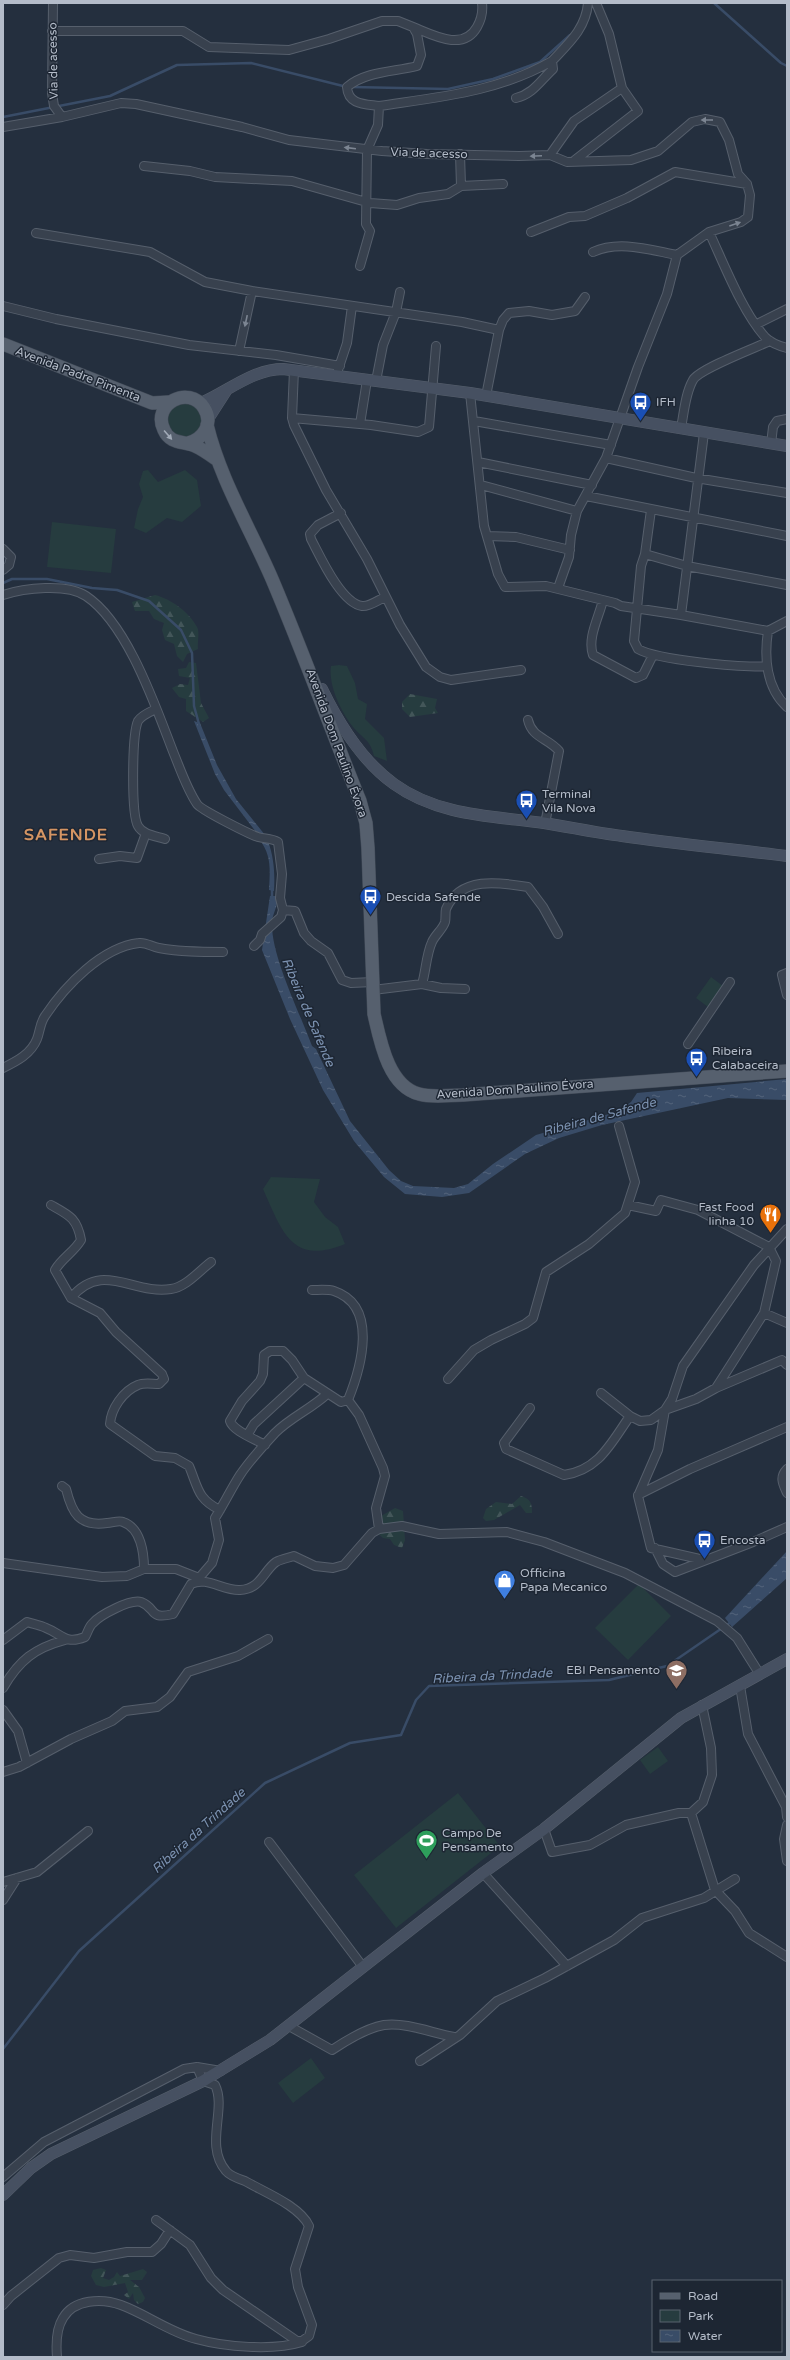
<svg xmlns="http://www.w3.org/2000/svg" width="790" height="2360" font-family="'Varela Round',sans-serif">
<style>
.green{fill:#263c3f}
.forest{fill:url(#forest-firs)}
.water{fill:url(#water-ripples)}
.lines{fill:none;stroke-linecap:round;stroke-linejoin:round}
.stream{stroke:#394c67;stroke-width:2.5}
.street-casing{stroke:#565f6c;stroke-width:10}
.secondary-casing{stroke:#565f6c;stroke-width:12}
.primary-casing{stroke:#414a57;stroke-width:14}
.street{stroke:#38414e;stroke-width:8}
.secondary{stroke:#465061;stroke-width:11}
.primary{stroke:#56606e;stroke-width:13}
.oneway{fill:#7c8592}
.oneway2{fill:#a1aab7}
.labels{text-anchor:middle;stroke-width:3;stroke-linejoin:round;paint-order:stroke}
.street-label{font-size:12px;fill:#b4bcc9;stroke:#1d2633}
.poi-label{font-size:12px;fill:#b4bcc9;stroke:#1d2633;text-anchor:start}
.water-label{font-size:13px;font-style:italic;fill:#7c92b1;stroke:#1d2633}
.district-label{font-size:16px;font-weight:bold;letter-spacing:1px;fill:#d59563;stroke:#1d2633}
</style>
<defs>
<pattern id="forest-firs" width="22" height="20" patternUnits="userSpaceOnUse"><rect width="22" height="20" fill="#263c3f"/><path d="M5 1l3.5 6h-7zM16 11l3.5 6h-7z" fill="#435659"/></pattern>
<pattern id="water-ripples" width="26" height="14" patternUnits="userSpaceOnUse"><rect width="26" height="14" fill="#394c67"/><path d="M2 4q2-2 4 0t4 0M15 11q2-2 4 0t4 0" fill="none" stroke="#53647b"/></pattern>
</defs>
<rect width="100%" height="100%" fill="#242f3e"/>
<path class="green" d="M168 420a17 17 0 1 1 34 0a17 17 0 1 1-34 0Z
M148,470L158,482L185,470L197,480L201,506L182,522L167,518L146,533L134,528L138,509L143,497L139,484L143,471Z
M52,522L116,529L111,573L47,567Z
M339,665L347,666L355,683L358,699L367,704L365,719L384,738L387,761L374,756C370,739 363,739 353,727C341,712 328,685 331,666Z
M711,977L723,986L708,1007L696,998Z
M271,1177L320,1179L314,1202L325,1217L338,1227L345,1244C291,1266 282,1231 263,1189Z
M639,1584L671,1616L628,1660L595,1628Z
M658,1747L668,1761L650,1774L640,1760Z
M458,1793L500,1846L396,1928L354,1875Z
M311,2058L325,2078L293,2103L278,2083Z"/>
<path class="forest" d="M155,595C171,599 189,612 197,627C200,632 197,643 198,649L187,654L183,662L177,656L174,644L165,640L162,630L164,623L154,619L149,611H135L132,602Z
M189,662L196,663L201,703L209,718L203,722L186,711V699L179,697L172,688L180,684L188,685L190,678L179,676L178,669L186,668Z
M410,694L437,699L435,708L438,713L410,717L402,709V702Z
M521,1496C531,1499 532,1504 532,1513H526L520,1505L494,1520L486,1521L483,1518L486,1509L496,1502L512,1504Z
M395,1508L403,1511L405,1540L402,1548L394,1545L390,1539L383,1538L375,1531L381,1516Z
M101,2268L106,2270L103,2278L109,2280L114,2277L117,2272L120,2276L143,2269L147,2272L142,2280H130L139,2287L145,2298L143,2302L138,2304L134,2300L133,2293L129,2299L124,2295L128,2292L125,2283L104,2287L96,2285L91,2276L93,2270Z"/>
<path class="water" d="M194,721L200,723L217,765L236,799L265,835L259,836L224,790L215,774Z
M259,839L268,841C274,858 275,873 274,891L269,890C270,871 272,855 259,839Z
M270,896H278C278,907 272,914 272,923C271,956 300,1013 312,1046L316,1049L350,1121L389,1170L401,1181L413,1186L454,1188L468,1184L493,1164L536,1135L616,1112L631,1102L637,1093L787,1079V1100L728,1098L602,1125L559,1138L525,1154L469,1193L442,1197L405,1194L384,1177L354,1141L323,1090L290,1019L262,950Z
M787,1551V1578L732,1627L725,1618Z"/>
<g class="lines">
<path class="stream" d="M714,3L781,63L787,66
M352,87L448,89L493,79L540,62L570,35
M3,117L110,96L177,65L251,63L347,87
M3,583L12,579H47L92,588L117,590L149,601L181,630L192,653L194,706L199,724
M272,888V899
M3,2049L79,1951L265,1783L350,1743L401,1735L416,1700L429,1686L609,1680L667,1666L731,1622"/>
<defs>
<path id="street" d="M53,3L52,93L54,106L62,117L121,103L136,104L242,127L289,140L382,151L427,154L519,156L550,155L567,162L631,160L658,151L692,122L705,119L720,122L729,140L738,174L747,184L750,195L748,217L741,222L709,232L677,255
M413,27C433,35 463,52 477,27C481,20 483,11 482,3
M52,31H183L209,47L289,50L329,39L382,21H398L413,27L417,34L421,55L417,66C394,72 366,71 347,87C348,105 365,104 379,106L378,125L367,150L366,224L370,231L360,266
M516,98C533,94 540,81 553,69L552,61C569,43 586,28 588,3
M379,106C439,97 498,92 552,61
M3,127L62,117
M460,154L461,186
M550,155L574,121L622,88L609,34L596,3
M575,160L638,111L622,88
M144,166L190,171L215,177L292,181L370,203L397,205L419,198L448,194L461,186L503,184
M531,232L569,217L585,216L627,198L675,172L747,184
M709,232C724,264 742,311 765,337C771,343 779,346 787,348
M36,233L150,252L205,282L252,291L462,322L499,330
M593,252C619,240 650,250 677,255
M3,306L56,319L189,345L276,355L340,366
M757,324L787,309
M239,351L252,291
M294,370L292,418L294,425L326,490L367,559L400,625L426,667L440,677L451,680L521,670
M338,370L347,343L352,306
M376,381L383,345L396,312L400,292
M470,393L484,526L498,574L505,587L546,586L615,603L621,606L681,615
M486,396L499,330L503,320L509,313L529,311L552,315L575,311L585,297
M292,418L371,425L418,432L429,427L436,346
M474,421L611,445
M360,424L367,380
M681,428C684,413 685,394 693,380C699,369 755,348 770,341
M704,433L681,615L768,631L787,621
M771,444L773,427L777,421L787,419
M606,458L696,478L787,493
M478,462L592,485
M481,485L577,511
M586,496L787,536
M651,510L645,554L641,566L634,641L638,649C657,660 743,668 766,666
M341,513L318,525L310,534L311,539C320,556 341,603 362,606C369,607 378,600 385,597
M487,536L516,537L570,550
M3,549L11,557L9,565L3,570
M645,554L687,566L787,585
M558,588L569,557L571,535L577,511L606,458L638,367L667,294L677,255
M3,595C24,588 67,583 86,596C128,624 156,708 174,754C181,771 187,789 197,804C201,810 249,834 258,837C265,839 271,838 278,842L282,874L280,898L283,910L281,917L262,934L260,940L254,946
M603,600C599,617 587,638 593,655L636,678L643,675L653,655
M768,631C764,657 766,688 787,707
M156,709C150,712 142,715 138,721C132,734 131,814 138,826C143,835 156,836 165,839
M528,720C532,738 548,738 559,751L545,824
M99,859L120,856L137,858L146,833
M283,910L295,911L304,933L311,941L328,953L342,980L351,983L373,982
M787,973L782,975L787,995
M422,984L441,988L465,989
M373,990L422,984C426,971 426,955 432,942C435,935 443,929 445,922C446,918 445,913 446,909C460,876 499,882 528,887L543,907L558,934
M688,1044L730,982
M3,1068C17,1061 31,1054 37,1039C40,1031 40,1023 45,1016C65,986 102,947 139,943C146,942 152,947 159,948C180,952 201,952 223,952
M51,1205C69,1215 77,1218 81,1240C74,1252 62,1258 55,1270L71,1298L100,1313L116,1332L162,1374L164,1379L159,1384C152,1384 144,1382 138,1385C123,1391 111,1409 110,1424L155,1456L175,1458L189,1466C198,1487 197,1499 220,1510
M628,1205L656,1211L661,1200L698,1210L769,1247L776,1261L764,1313
M71,1298C102,1260 133,1295 171,1289C186,1287 199,1271 211,1262
M448,1379L474,1350L491,1340L525,1324L533,1318L546,1272L589,1244L625,1213L635,1182L619,1126
M716,1388L764,1313L787,1323
M601,1393L630,1416L640,1421L651,1420L665,1410L696,1399L716,1388L782,1360L787,1365
M348,1400L359,1415L383,1468L385,1476L376,1508L379,1529
M530,1408L504,1443L506,1449L564,1475C599,1470 611,1443 630,1416
M248,1434L254,1424L304,1378
M265,1445C255,1439 233,1431 230,1421L242,1401L260,1381L263,1374L264,1355L270,1351H283L292,1360L304,1378L341,1402L348,1400C361,1368 379,1306 334,1291C328,1289 319,1290 312,1290
M787,1469C779,1477 783,1484 787,1493
M62,1486L66,1489C72,1513 79,1527 107,1523C112,1523 119,1520 123,1522C141,1528 144,1553 144,1569H176L199,1578L212,1563L219,1540L215,1518C224,1504 231,1489 240,1475C250,1460 263,1446 275,1433C291,1417 311,1409 327,1394
M638,1495L690,1469L787,1427
M655,1548L663,1564L675,1572L753,1542L787,1527
M704,1560L651,1548L638,1496L658,1450L665,1410L672,1399L683,1366L754,1265L787,1229
M3,1563L102,1577L127,1576L144,1569
M3,1640L27,1622C33,1624 40,1625 46,1628C62,1634 65,1645 85,1637C88,1632 89,1626 93,1623C100,1615 130,1599 141,1602C157,1608 148,1620 173,1614L191,1584C207,1576 223,1591 240,1590C261,1589 264,1570 276,1562C281,1559 288,1558 294,1556L315,1566L333,1568L344,1565L372,1533L379,1529L402,1526L439,1534L507,1532L544,1542L625,1573L717,1621L737,1638L759,1673
M740,1686L748,1734L786,1807L787,1817
M3,1688C19,1660 35,1648 65,1640
M702,1705L711,1748L712,1775L703,1802L691,1813L715,1890L735,1911L749,1933L787,1957
M3,1710L18,1731L27,1763
M3,1772L19,1767L71,1739L112,1721L125,1711L157,1707L170,1697L188,1672L238,1656L268,1639
M787,1825L784,1839L787,1861
M544,1829L552,1852L590,1845L626,1825L679,1813H691
M269,1842L363,1967
M483,1873L567,1966
M3,1882L37,1872L88,1831
M3,1900L17,1878
M289,2026L332,2050C347,2040 366,2028 384,2025C406,2022 432,2033 454,2037
M420,2061L460,2035L497,2001L545,1978L614,1940L642,1918L704,1898L735,1879
M3,2177L44,2142L184,2069L197,2067L221,2071
M156,2220L190,2245L211,2278L223,2290L297,2341H302L309,2336L312,2325L298,2287L295,2269L309,2226C300,2206 264,2192 245,2181C239,2179 230,2176 226,2171C204,2145 227,2109 215,2085L203,2081L197,2067
M3,2305L11,2296L59,2258L70,2255L94,2258L127,2252H152L161,2244L170,2230
M57,2357C56,2345 56,2329 63,2318C74,2299 102,2298 121,2305C146,2314 169,2332 196,2339C225,2347 273,2351 302,2342"/>
<path id="secondary" d="M201,403C227,392 253,369 283,369L470,393L787,446
M208,419L226,391
M322,689C339,724 362,761 394,784C438,816 493,816 544,823C570,827 596,833 622,836C677,844 732,849 787,856
M3,2195L31,2168L51,2154L203,2081L270,2040L483,1873L544,1829L681,1718L787,1659"/>
<path id="primary" d="M3,344L152,403L169,402
M207,425C220,479 250,528 272,579C303,652 330,727 360,801L366,823L368,848L374,1014C380,1040 388,1086 419,1094C433,1098 449,1095 463,1095L787,1071
M188,443C203,439 214,424 204,408C189,384 151,404 164,430C170,444 183,441 195,446C202,449 209,454 216,459"/>
</defs>
<use href="#street" class="street-casing"/>
<use href="#secondary" class="secondary-casing"/>
<use href="#primary" class="primary-casing"/>
<use href="#street" class="street"/>
<use href="#secondary" class="secondary"/>
<use href="#primary" class="primary"/>
</g>
<defs><path id="oneway-solid" d="M-6-.8H1V-3.2L6.5 0L1 3.2V.8H-6Z"/></defs>
<g class="oneway">
<use href="#oneway-solid" transform="translate(707 120) rotate(-180)"/>
<use href="#oneway-solid" transform="translate(350 148) rotate(-173)"/>
<use href="#oneway-solid" transform="translate(536 156) rotate(177)"/>
<use href="#oneway-solid" transform="translate(735 224) rotate(-19)"/>
<use href="#oneway-solid" transform="translate(246 321) rotate(102)"/>
</g>
<use class="oneway2" href="#oneway-solid" transform="translate(168 435) rotate(49)"/>
<defs>
<symbol id="bus-pin" viewBox="-11 -11 22 30"><path d="M0 17L-7.5 6A9.5 9.5 0 1 1 7.5 6Z" fill="#1a4fb4" stroke="#1d2633"/><path d="M-5-6H5V4H4V6H2V4H-2V6H-4V4H-5ZM-3.5-4V0h7V-4ZM-3.5 1.2v1.5H-2V1.2ZM2 1.2v1.5H3.5V1.2Z" fill="#fff"/></symbol>
<symbol id="restaurant-pin" viewBox="-11 -11 22 30"><path d="M0 17L-7.5 6A9.5 9.5 0 1 1 7.5 6Z" fill="#e8710a" stroke="#1d2633"/><path d="M-5-6h1v4h1v-4h1v4h1v-4h1v5L-1.5 .5V6h-2V.5L-5-1ZM5-6V6H3V1.5H1.5Q1.5-4 5-6Z" fill="#fff"/></symbol>
<symbol id="shop-pin" viewBox="-11 -11 22 30"><path d="M0 17L-7.5 6A9.5 9.5 0 1 1 7.5 6Z" fill="#3f7fe0" stroke="#1d2633"/><path d="M-5-2.5h2.3a2.7 3.5 0 0 1 5.4 0H5L5.5 6h-11ZM-1.5-2.5h3a1.5 2.3 0 0 0-3 0Z" fill="#fff"/></symbol>
<symbol id="school-pin" viewBox="-11 -11 22 30"><path d="M0 17L-7.5 6A9.5 9.5 0 1 1 7.5 6Z" fill="#8d6e63" stroke="#1d2633"/><path d="M0-5L7-2L0 1L-7-2ZM-4 1L0 2.5L4 1V4Q0 6-4 4Z" fill="#fff"/></symbol>
<symbol id="stadium-pin" viewBox="-11 -11 22 30"><path d="M0 17L-7.5 6A9.5 9.5 0 1 1 7.5 6Z" fill="#2e9e5b" stroke="#1d2633"/><path d="M0-5a6.5 5 0 1 0 0 10a6.5 5 0 1 0 0-10ZM-3.5-1.8h7v3.6h-7Z" fill="#fff"/></symbol>
</defs>
<g fill-rule="evenodd">
<use href="#bus-pin" x="628" y="390" width="25" height="34"/>
<use href="#bus-pin" x="514" y="788" width="25" height="34"/>
<use href="#bus-pin" x="358" y="884" width="25" height="34"/>
<use href="#bus-pin" x="684" y="1046" width="25" height="34"/>
<use href="#restaurant-pin" x="758" y="1202" width="25" height="34"/>
<use href="#bus-pin" x="692" y="1528" width="25" height="34"/>
<use href="#shop-pin" x="492" y="1568" width="25" height="34"/>
<use href="#school-pin" x="664" y="1658" width="25" height="34"/>
<use href="#stadium-pin" x="414" y="1828" width="25" height="34"/>
</g>
<g class="labels">
<g class="street-label">
<text transform="translate(53 61) rotate(-91)" y="4">Via de acesso</text>
<text transform="translate(429 153) rotate(2)" y="4">Via de acesso</text>
<text transform="translate(78 374) rotate(21)" y="4">Avenida Padre Pimenta</text>
<text transform="translate(337 743) rotate(70)" y="4">Avenida Dom Paulino Évora</text>
<text transform="translate(515 1089) rotate(-4)" y="4">Avenida Dom Paulino Évora</text>
</g>
<g class="poi-label">
<text x="656" y="406">IFH</text>
<text x="542" y="798">Terminal<tspan x="542" dy="14">Vila Nova</tspan></text>
<text x="386" y="901">Descida Safende</text>
<text x="712" y="1055">Ribeira<tspan x="712" dy="14">Calabaceira</tspan></text>
<text x="754" y="1211" text-anchor="end">Fast Food<tspan x="754" dy="14">linha 10</tspan></text>
<text x="720" y="1544">Encosta</text>
<text x="520" y="1577">Officina<tspan x="520" dy="14">Papa Mecanico</tspan></text>
<text x="660" y="1674" text-anchor="end">EBI Pensamento</text>
<text x="442" y="1837">Campo De<tspan x="442" dy="14">Pensamento</tspan></text>
</g>
<g class="water-label">
<text transform="translate(309 1012) rotate(67)" y="5">Ribeira de Safende</text>
<text transform="translate(599 1116) rotate(-15)" y="5">Ribeira de Safende</text>
<text transform="translate(492 1675) rotate(-3)" y="5">Ribeira da Trindade</text>
<text transform="translate(198 1830) rotate(-42)" y="5">Ribeira da Trindade</text>
</g>
<g class="district-label">
<text x="66" y="840">SAFENDE</text>
</g>
</g>
<rect width="790" height="2360" fill="none" stroke="#b4bcc9" stroke-width="8"/>
<rect x="652" y="2280" width="130" height="72" fill="#1d2633" stroke="#59626f"/>
<rect x="660" y="2293" width="20" height="6" fill="#56606e" stroke="#59626f"/>
<text x="688" y="2300" font-size="12" fill="#b4bcc9">Road</text>
<rect x="660" y="2310" width="20" height="12" fill="#263c3f" stroke="#59626f"/>
<text x="688" y="2320" font-size="12" fill="#b4bcc9">Park</text>
<rect x="660" y="2330" width="20" height="12" fill="url(#water-ripples)" stroke="#59626f"/>
<text x="688" y="2340" font-size="12" fill="#b4bcc9">Water</text>
</svg>
